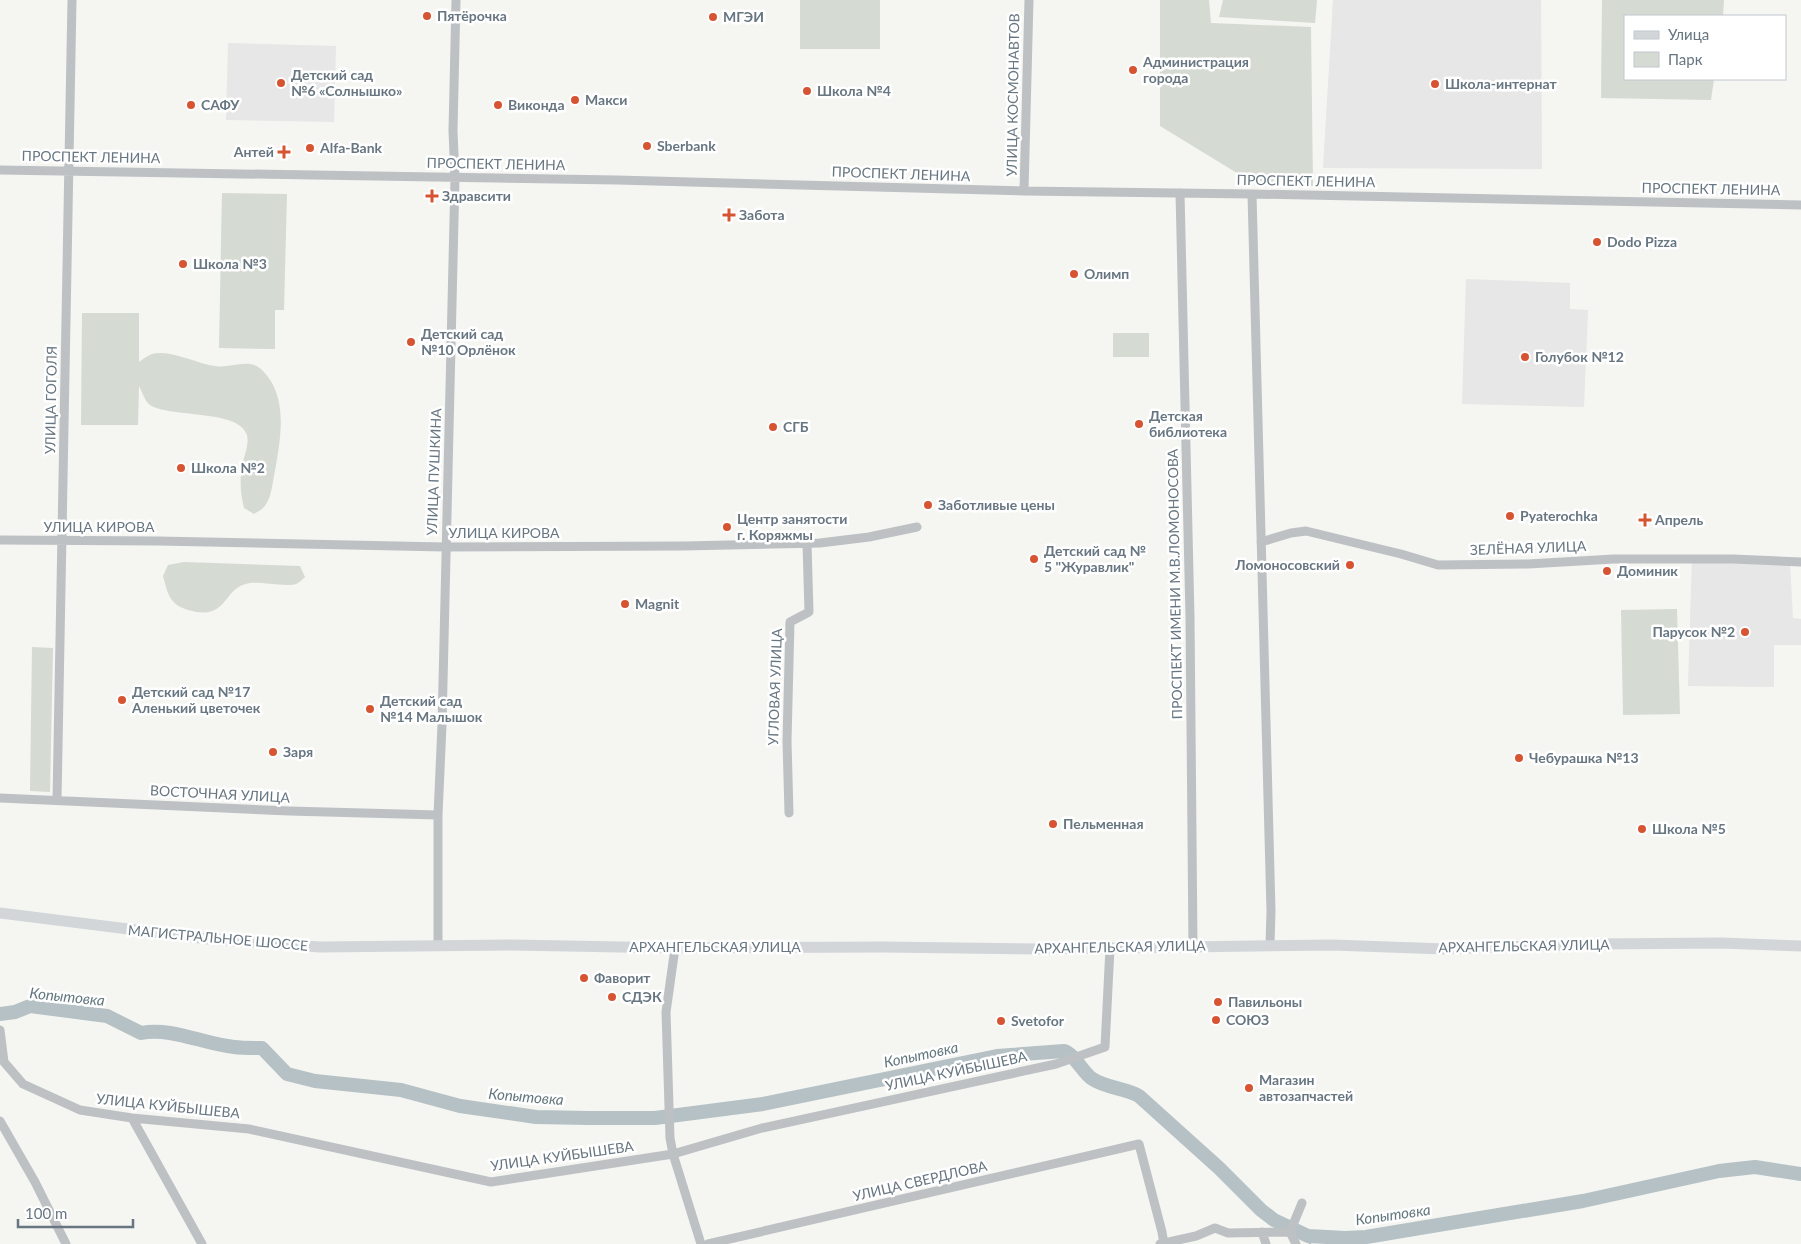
<svg xmlns="http://www.w3.org/2000/svg" width="1801" height="1244" font-family="Lato,sans-serif">
<style>
.built{fill:#e6e7e6}
.green{fill:#d5dad2}
.lines{fill:none;stroke-linecap:round;stroke-linejoin:round}
.stream{stroke:#b5c1c4;stroke-width:2.5}
.river{stroke:#b5c1c4;stroke-width:14}
.minor{stroke:#bdc1c4;stroke-width:9}
.major{stroke:#d2d6d9;stroke-width:11}
.poi-dot{fill:#d65432;stroke:#fff;stroke-width:2}
.labels{text-anchor:middle;stroke-width:5;stroke-linejoin:round;paint-order:stroke}
.poi-label{font-size:14px;font-weight:bold;fill:#677681;stroke:#fff;text-anchor:start}
.street-label{font-size:14px;fill:#677681;stroke:#fff}
.water-label{font-size:15px;font-style:italic;fill:#63777e;stroke:#fff}
</style>
<rect width="100%" height="100%" fill="#f5f5f2"/>
<path class="built" d="M1333,0H1541L1542,169L1323,168Z
M228,43L336,46L334,122L226,120Z
M1466,279L1570,283V309L1588,310L1584,407L1462,404Z
M1692,558L1790,562L1793,618L1801,619V645H1774V687L1688,686Z"/>
<path class="green" d="M800,0H880V49H800Z
M1160,0H1209L1211,23L1311,27L1313,186L1255,184L1160,126Z
M1223,0H1317L1315,23L1219,17Z
M1602,0H1724L1723,16H1625V79H1714L1711,100L1601,98Z
M222,193L287,194L284,310H275V349L219,348Z
M82,313H139V362C146,357 150,353 159,353C175,352 199,364 215,366C231,369 249,357 262,370C290,397 280,442 274,476C272,486 271,500 263,508C261,510 257,512 254,514L244,508C241,496 240,485 241,473C241,461 250,447 247,435C239,409 170,418 150,405C145,402 142,391 139,386L138,425H81Z
M1113,333H1149V357H1113Z
M184,562L300,566L305,577C303,579 299,583 296,584C287,587 261,582 250,583C221,587 230,622 188,610C169,604 168,594 163,576L168,565Z
M1677,609L1680,714L1623,715L1621,610Z
M32,647L53,648L50,792L30,791Z"/>
<g class="lines">
<path class="stream" d="M1308,1236L1310,1244"/>
<path class="river" d="M0,1014L15,1012L30,1006L107,1016L141,1033C172,1027 203,1044 234,1047C243,1048 253,1048 262,1048L287,1074L315,1081L401,1090L460,1106L536,1117L588,1118H655L763,1104L997,1056L1064,1051C1074,1054 1082,1071 1091,1078C1105,1088 1125,1088 1139,1096L1219,1168L1261,1210L1274,1220L1308,1236L1345,1238L1366,1237L1583,1201L1719,1171L1755,1167L1801,1174"/>
<path class="minor" d="M0,170L617,180L1024,191L1252,194L1801,205
M1024,191L1029,0
M1180,193L1190,616L1193,946
M1252,194L1271,911L1270,945
M0,540L158,541L445,547L683,546L820,543L869,537L917,527
M1261,542L1291,533L1306,531L1401,554L1438,565L1528,564L1614,559H1733L1801,562
M0,798L289,811L438,815
M57,800L72,0
M789,813L787,741L790,622L809,612L807,544
M438,945V815L442,725L455,178L453,131L456,0
M675,948L666,1012L670,1138L673,1154L701,1244
M0,1030L4,1062L23,1084L80,1110L132,1118L249,1129L491,1182L673,1154L762,1128L1056,1064L1105,1047L1110,948
M132,1118L202,1244
M0,1121L35,1182L66,1244
M1262,1232L1266,1244
M1290,1232L1302,1203
M708,1244L1139,1144L1162,1232L1164,1244
M1160,1244L1196,1236L1215,1228L1228,1233L1290,1232L1296,1244"/>
<path class="major" d="M0,913L208,939L320,947L513,945L675,948L883,947L1044,949L1332,945L1445,949L1595,944L1721,943L1801,946"/>
</g>
<g class="poi-dot">
<circle cx="427" cy="16" r="5"/>
<circle cx="713" cy="17" r="5"/>
<circle cx="1133" cy="70" r="5"/>
<circle cx="281" cy="83" r="5"/>
<circle cx="1435" cy="84" r="5"/>
<circle cx="807" cy="91" r="5"/>
<circle cx="575" cy="100" r="5"/>
<circle cx="191" cy="105" r="5"/>
<circle cx="498" cy="105" r="5"/>
<circle cx="647" cy="146" r="5"/>
<circle cx="310" cy="148" r="5"/>
<path d="M281.5 144.5h5v5h5v5h-5v5h-5v-5h-5v-5h5z"/>
<path d="M429.5 188.5h5v5h5v5h-5v5h-5v-5h-5v-5h5z"/>
<path d="M726.5 207.5h5v5h5v5h-5v5h-5v-5h-5v-5h5z"/>
<circle cx="1597" cy="242" r="5"/>
<circle cx="183" cy="264" r="5"/>
<circle cx="1074" cy="274" r="5"/>
<circle cx="411" cy="342" r="5"/>
<circle cx="1525" cy="357" r="5"/>
<circle cx="1139" cy="424" r="5"/>
<circle cx="773" cy="427" r="5"/>
<circle cx="181" cy="468" r="5"/>
<circle cx="928" cy="505" r="5"/>
<circle cx="1510" cy="516" r="5"/>
<path d="M1642.5 512.5h5v5h5v5h-5v5h-5v-5h-5v-5h5z"/>
<circle cx="727" cy="527" r="5"/>
<circle cx="1034" cy="559" r="5"/>
<circle cx="1350" cy="565" r="5"/>
<circle cx="1607" cy="571" r="5"/>
<circle cx="625" cy="604" r="5"/>
<circle cx="1745" cy="632" r="5"/>
<circle cx="122" cy="700" r="5"/>
<circle cx="370" cy="709" r="5"/>
<circle cx="273" cy="752" r="5"/>
<circle cx="1519" cy="758" r="5"/>
<circle cx="1053" cy="824" r="5"/>
<circle cx="1642" cy="829" r="5"/>
<circle cx="584" cy="978" r="5"/>
<circle cx="612" cy="997" r="5"/>
<circle cx="1218" cy="1002" r="5"/>
<circle cx="1216" cy="1020" r="5"/>
<circle cx="1001" cy="1021" r="5"/>
<circle cx="1249" cy="1088" r="5"/>
</g>
<g class="labels">
<g class="poi-label">
<text x="437" y="21">Пятёрочка</text>
<text x="723" y="22">МГЭИ</text>
<text x="1143" y="67">Администрация<tspan x="1143" dy="16">города</tspan></text>
<text x="291" y="80">Детский сад<tspan x="291" dy="16">№6 «Солнышко»</tspan></text>
<text x="1445" y="89">Школа-интернат</text>
<text x="817" y="96">Школа №4</text>
<text x="585" y="105">Макси</text>
<text x="201" y="110">САФУ</text>
<text x="508" y="110">Виконда</text>
<text x="657" y="151">Sberbank</text>
<text x="320" y="153">Alfa-Bank</text>
<text x="274" y="157" text-anchor="end">Антей</text>
<text x="442" y="201">Здравсити</text>
<text x="739" y="220">Забота</text>
<text x="1607" y="247">Dodo Pizza</text>
<text x="193" y="269">Школа №3</text>
<text x="1084" y="279">Олимп</text>
<text x="421" y="339">Детский сад<tspan x="421" dy="16">№10 Орлёнок</tspan></text>
<text x="1535" y="362">Голубок №12</text>
<text x="1149" y="421">Детская<tspan x="1149" dy="16">библиотека</tspan></text>
<text x="783" y="432">СГБ</text>
<text x="191" y="473">Школа №2</text>
<text x="938" y="510">Заботливые цены</text>
<text x="1520" y="521">Pyaterochka</text>
<text x="737" y="524">Центр занятости<tspan x="737" dy="16">г. Коряжмы</tspan></text>
<text x="1655" y="525">Апрель</text>
<text x="1044" y="556">Детский сад №<tspan x="1044" dy="16">5 "Журавлик"</tspan></text>
<text x="1340" y="570" text-anchor="end">Ломоносовский</text>
<text x="1617" y="576">Доминик</text>
<text x="635" y="609">Magnit</text>
<text x="1735" y="637" text-anchor="end">Парусок №2</text>
<text x="132" y="697">Детский сад №17<tspan x="132" dy="16">Аленький цветочек</tspan></text>
<text x="380" y="706">Детский сад<tspan x="380" dy="16">№14 Малышок</tspan></text>
<text x="283" y="757">Заря</text>
<text x="1529" y="763">Чебурашка №13</text>
<text x="1063" y="829">Пельменная</text>
<text x="1652" y="834">Школа №5</text>
<text x="594" y="983">Фаворит</text>
<text x="622" y="1002">СДЭК</text>
<text x="1228" y="1007">Павильоны</text>
<text x="1226" y="1025">СОЮЗ</text>
<text x="1011" y="1026">Svetofor</text>
<text x="1259" y="1085">Магазин<tspan x="1259" dy="16">автозапчастей</tspan></text>
</g>
<g class="street-label">
<text transform="translate(1013 95) rotate(-89)" y="5">УЛИЦА КОСМОНАВТОВ</text>
<text transform="translate(91 157) rotate(1)" y="5">ПРОСПЕКТ ЛЕНИНА</text>
<text transform="translate(496 164) rotate(1)" y="5">ПРОСПЕКТ ЛЕНИНА</text>
<text transform="translate(901 174) rotate(2)" y="5">ПРОСПЕКТ ЛЕНИНА</text>
<text transform="translate(1306 181) rotate(1)" y="5">ПРОСПЕКТ ЛЕНИНА</text>
<text transform="translate(1711 189) rotate(1)" y="5">ПРОСПЕКТ ЛЕНИНА</text>
<text transform="translate(51 400) rotate(-89)" y="5">УЛИЦА ГОГОЛЯ</text>
<text transform="translate(434 472) rotate(-88)" y="5">УЛИЦА ПУШКИНА</text>
<text x="99" y="532">УЛИЦА КИРОВА</text>
<text x="504" y="538">УЛИЦА КИРОВА</text>
<text transform="translate(1528 548) rotate(-2)" y="5">ЗЕЛЁНАЯ УЛИЦА</text>
<text transform="translate(1175 584) rotate(-91)" y="5">ПРОСПЕКТ ИМЕНИ М.В.ЛОМОНОСОВА</text>
<text transform="translate(775 687) rotate(-88)" y="5">УГЛОВАЯ УЛИЦА</text>
<text transform="translate(220 794) rotate(3)" y="5">ВОСТОЧНАЯ УЛИЦА</text>
<text transform="translate(218 938) rotate(5)" y="5">МАГИСТРАЛЬНОЕ ШОССЕ</text>
<text transform="translate(1524 946) rotate(-1)" y="5">АРХАНГЕЛЬСКАЯ УЛИЦА</text>
<text x="715" y="952">АРХАНГЕЛЬСКАЯ УЛИЦА</text>
<text transform="translate(1120 947) rotate(-1)" y="5">АРХАНГЕЛЬСКАЯ УЛИЦА</text>
<text transform="translate(956 1071) rotate(-12)" y="5">УЛИЦА КУЙБЫШЕВА</text>
<text transform="translate(168 1106) rotate(6)" y="5">УЛИЦА КУЙБЫШЕВА</text>
<text transform="translate(562 1156) rotate(-8)" y="5">УЛИЦА КУЙБЫШЕВА</text>
<text transform="translate(920 1181) rotate(-13)" y="5">УЛИЦА СВЕРДЛОВА</text>
</g>
<g class="water-label">
<text transform="translate(67 997) rotate(6)" y="5">Копытовка</text>
<text transform="translate(921 1055) rotate(-12)" y="5">Копытовка</text>
<text transform="translate(526 1097) rotate(5)" y="5">Копытовка</text>
<text transform="translate(1393 1215) rotate(-8)" y="5">Копытовка</text>
</g>
</g>
<rect x="1624" y="15" width="162" height="65" fill="#ffffff" stroke="#c2c8cd"/>
<rect x="1634" y="31" width="25" height="8" fill="#d2d6d9" stroke="#c2c8cd"/>
<text x="1668" y="40" font-size="15" fill="#677681">Улица</text>
<rect x="1634" y="52" width="25" height="15" fill="#d5dad2" stroke="#c2c8cd"/>
<text x="1668" y="65" font-size="15" fill="#677681">Парк</text>
<path d="M18 1219v8h115v-8" fill="none" stroke="#677681" stroke-width="2.5"/>
<text x="25" y="1219" font-size="15" fill="#677681" stroke="#ffffff" stroke-width="4" paint-order="stroke">100 m</text>
</svg>
